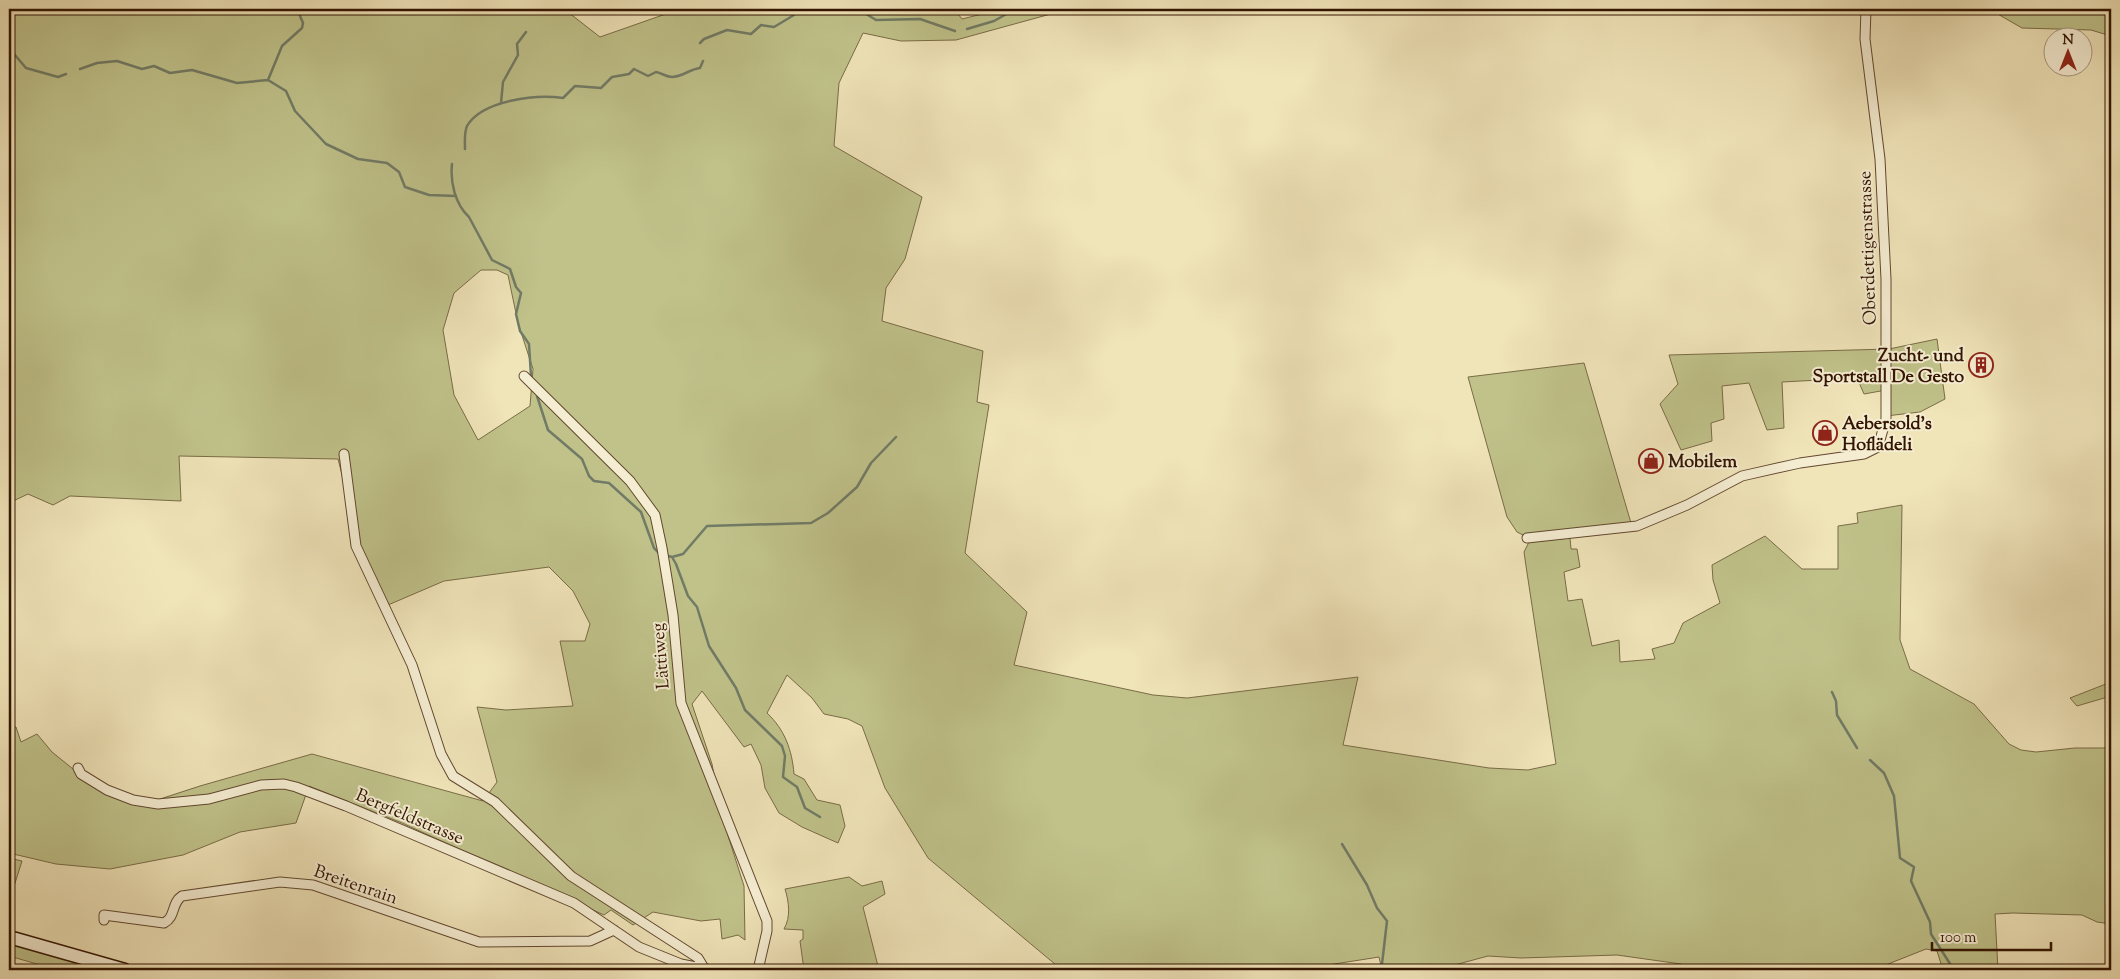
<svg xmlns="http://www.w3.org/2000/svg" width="2120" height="979" font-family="'Sorts Mill Goudy',serif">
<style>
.green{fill:#c0c28a;stroke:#7a6b46;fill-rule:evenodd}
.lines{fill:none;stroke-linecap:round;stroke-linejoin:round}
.stream{stroke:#717b66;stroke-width:2.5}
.minor-casing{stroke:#62482f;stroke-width:11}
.secondary-casing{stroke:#331401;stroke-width:15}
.minor{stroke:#f5edd2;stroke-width:9}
.secondary{stroke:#f5edd2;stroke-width:12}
.labels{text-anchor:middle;stroke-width:4;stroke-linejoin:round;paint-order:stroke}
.street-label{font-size:18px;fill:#331401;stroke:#f5edd2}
.poi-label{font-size:18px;font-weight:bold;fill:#331401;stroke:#f5edd2;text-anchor:start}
</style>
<rect width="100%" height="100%" fill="#f0e4b9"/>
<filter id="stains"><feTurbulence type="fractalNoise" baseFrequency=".004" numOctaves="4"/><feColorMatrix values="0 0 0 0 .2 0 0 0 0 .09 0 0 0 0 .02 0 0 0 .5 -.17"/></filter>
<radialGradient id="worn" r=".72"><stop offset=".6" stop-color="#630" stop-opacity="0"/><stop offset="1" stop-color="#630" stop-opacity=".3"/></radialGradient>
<path class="green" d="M9,9H564L600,37L680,9H954L962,19L1002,9H1069L956,40L901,41L863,33L839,83L834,146L922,197L905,259L886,288L882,321L983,351L977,402L989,405L965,553L1027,612L1014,665L1153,695L1187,698L1358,677L1343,745L1489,768L1528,770L1556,764L1526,566L1524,552L1529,542L1570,538L1571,549H1577L1580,567L1564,572L1568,601L1582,599L1592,646L1619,640L1620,662L1655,659L1652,649L1674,643L1683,623L1720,603L1713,580L1712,565L1765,536L1802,569H1838V526L1858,523L1857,513L1902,505L1900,640L1910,669L1974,704L2009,744L2021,750L2036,752L2075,748H2111V924L2097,922L2082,915L2013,913L1995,914L1998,970H1943L1937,951L1926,949L1873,970H1692L1681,964L1617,955L1521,958L1488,956L1436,970H1382L1379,957L1296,970H1062L928,858L885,788L862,726L848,719L824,714L812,698L787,675L767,713C785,730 792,750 794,774L804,779L817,800L840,805L845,826L838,843L802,827L779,813L765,788L761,765L751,744L744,747L702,691L692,704L712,764L722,817L744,886L745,940L738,935L722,939L720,919L701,921L653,912L633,925L611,910L604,915L402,823L309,786L296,823L240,832L183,855L110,869L56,864L9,853V728L16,727L21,742L37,734L52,752L99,790L154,801L200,786L312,754L483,801L497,782L477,707L506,710L573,706L560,641H585L590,624L573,591L549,567L444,581L381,608L358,537L338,459L179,456L181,501L70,496L53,505L28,494L9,503ZM481,270H497L508,275L518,323L533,369L530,406L478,440L454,395L443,330L454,293Z
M1989,9H2111V36L2091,30L2022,28Z
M1937,339L1945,399L1920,412L1886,416V390L1864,394L1857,378L1782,382L1784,428L1767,430L1749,383L1722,386L1724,419L1711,423L1712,441L1681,450L1660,404L1678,384L1669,355L1889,349Z
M1584,363L1631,523L1523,535L1517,532L1507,517L1468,377Z
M2111,682V696L2077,706L2070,698Z
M9,858L22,861L9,902Z
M849,877L862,886L882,881L885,894L863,907L879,970H804L800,941L803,939V930L784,929C791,917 789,902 785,889Z
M9,942L108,970H58L9,956Z"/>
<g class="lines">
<path class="stream" d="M297,9L303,23L302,28L282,46L268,80L286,91L295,111L326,144L358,159L387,163L399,172L405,187L429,195L456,196
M858,9L876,20L920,19L955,31
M967,29L994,21L1010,12L1038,9
M700,43L704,39L727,30L751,34L761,25L774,27L794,15
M9,48L26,68L58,77L66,74
M80,69L97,63L117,61L142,69L154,66L170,73L192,70L237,83L268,80
M501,103L503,82L518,55L517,44L526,32
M465,149C465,141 464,133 467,126C482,100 537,94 563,98L575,86L601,88L612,77L629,74L634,69L648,76L656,72C662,73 666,77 672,77C682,77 690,69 700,68L703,61
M452,164C450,182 455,204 469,217L492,260L510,269L516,287L521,293L516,314L520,331L529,344L531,376
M537,396L548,430L582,459L589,476L594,481L609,483L641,512L654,548L660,554
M665,555L672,557L676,564L688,596L697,607L709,646L736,688L745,710L782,746L785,756L783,777L797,787L805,808L820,817
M672,557L683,554L707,526L811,523L828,513L857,487L871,463L896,437
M1832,692L1836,701L1837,715L1857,748
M1870,760L1884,773L1894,796L1900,858L1914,867L1911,881L1930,922L1931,934L1954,970
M1342,844L1367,885L1377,908L1387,921L1382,964L1384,970"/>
<defs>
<path id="minor" d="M524,376L630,481L655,515L662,548L673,615L681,703L767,921V931L758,970
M344,454L356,546L412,665L441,754L453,776L495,802L571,876L698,958L704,968
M1527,538L1637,526L1687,505L1742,476L1800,463L1864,454L1878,447L1886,419V279L1880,159L1865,39L1866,9
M78,768L81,774L107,790L133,800L158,804L209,799L261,785L284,784L296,787L346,806L574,903L639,947L681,964L711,970
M104,920V915L164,923C176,917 171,903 182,896L280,882L313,885L479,942L590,941L614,930"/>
<path id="secondary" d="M9,937L125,970"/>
</defs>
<use href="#minor" class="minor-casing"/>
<use href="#secondary" class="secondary-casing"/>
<use href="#minor" class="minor"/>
<use href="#secondary" class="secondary"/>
</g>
<defs>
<symbol id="building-ring" viewBox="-11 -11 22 22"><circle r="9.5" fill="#f5edd2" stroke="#8f2418" stroke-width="1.5"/><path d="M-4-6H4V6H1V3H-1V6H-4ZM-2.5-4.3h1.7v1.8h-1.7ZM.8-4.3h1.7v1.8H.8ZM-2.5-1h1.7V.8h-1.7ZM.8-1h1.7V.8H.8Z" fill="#8f2418"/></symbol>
<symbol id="shop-ring" viewBox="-11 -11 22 22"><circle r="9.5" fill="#f5edd2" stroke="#8f2418" stroke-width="1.5"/><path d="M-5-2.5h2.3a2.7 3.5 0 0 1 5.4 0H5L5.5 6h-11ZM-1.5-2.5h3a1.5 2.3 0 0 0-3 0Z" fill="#8f2418"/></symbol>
</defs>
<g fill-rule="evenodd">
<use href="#building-ring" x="1967" y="351" width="28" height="28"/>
<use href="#shop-ring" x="1811" y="419" width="28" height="28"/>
<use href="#shop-ring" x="1637" y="447" width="28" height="28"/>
</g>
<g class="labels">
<g class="street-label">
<text transform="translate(1867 248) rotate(-92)" y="6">Oberdettigenstrasse</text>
<text transform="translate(660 656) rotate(-95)" y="6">Lättiweg</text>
<text transform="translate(410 816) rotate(23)" y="6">Bergfeldstrasse</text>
<text transform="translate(356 884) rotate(19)" y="6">Breitenrain</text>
</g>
<g class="poi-label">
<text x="1964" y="361" text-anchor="end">Zucht- und<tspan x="1964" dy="21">Sportstall De Gesto</tspan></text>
<text x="1842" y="429">Aebersold's<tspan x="1842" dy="21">Hoflädeli</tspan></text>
<text x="1668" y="467">Mobilem</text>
</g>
</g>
<rect width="2120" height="979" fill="none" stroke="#f0e4b9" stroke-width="30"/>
<rect x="10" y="10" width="2100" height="959" fill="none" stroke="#331401" stroke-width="2.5"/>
<rect x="15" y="15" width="2090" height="949" fill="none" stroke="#331401"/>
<g transform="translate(2068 52)"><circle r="24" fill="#f5edd2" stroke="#a7967e"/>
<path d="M0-4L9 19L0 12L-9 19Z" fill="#8f2418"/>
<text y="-8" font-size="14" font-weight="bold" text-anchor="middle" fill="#331401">N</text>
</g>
<path d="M1932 942v8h119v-8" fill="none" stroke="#331401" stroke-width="2.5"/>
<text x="1940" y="942" font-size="15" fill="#331401" stroke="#f5edd2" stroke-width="4" paint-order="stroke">100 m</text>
<rect width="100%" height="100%" filter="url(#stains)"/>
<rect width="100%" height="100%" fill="url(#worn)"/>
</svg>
